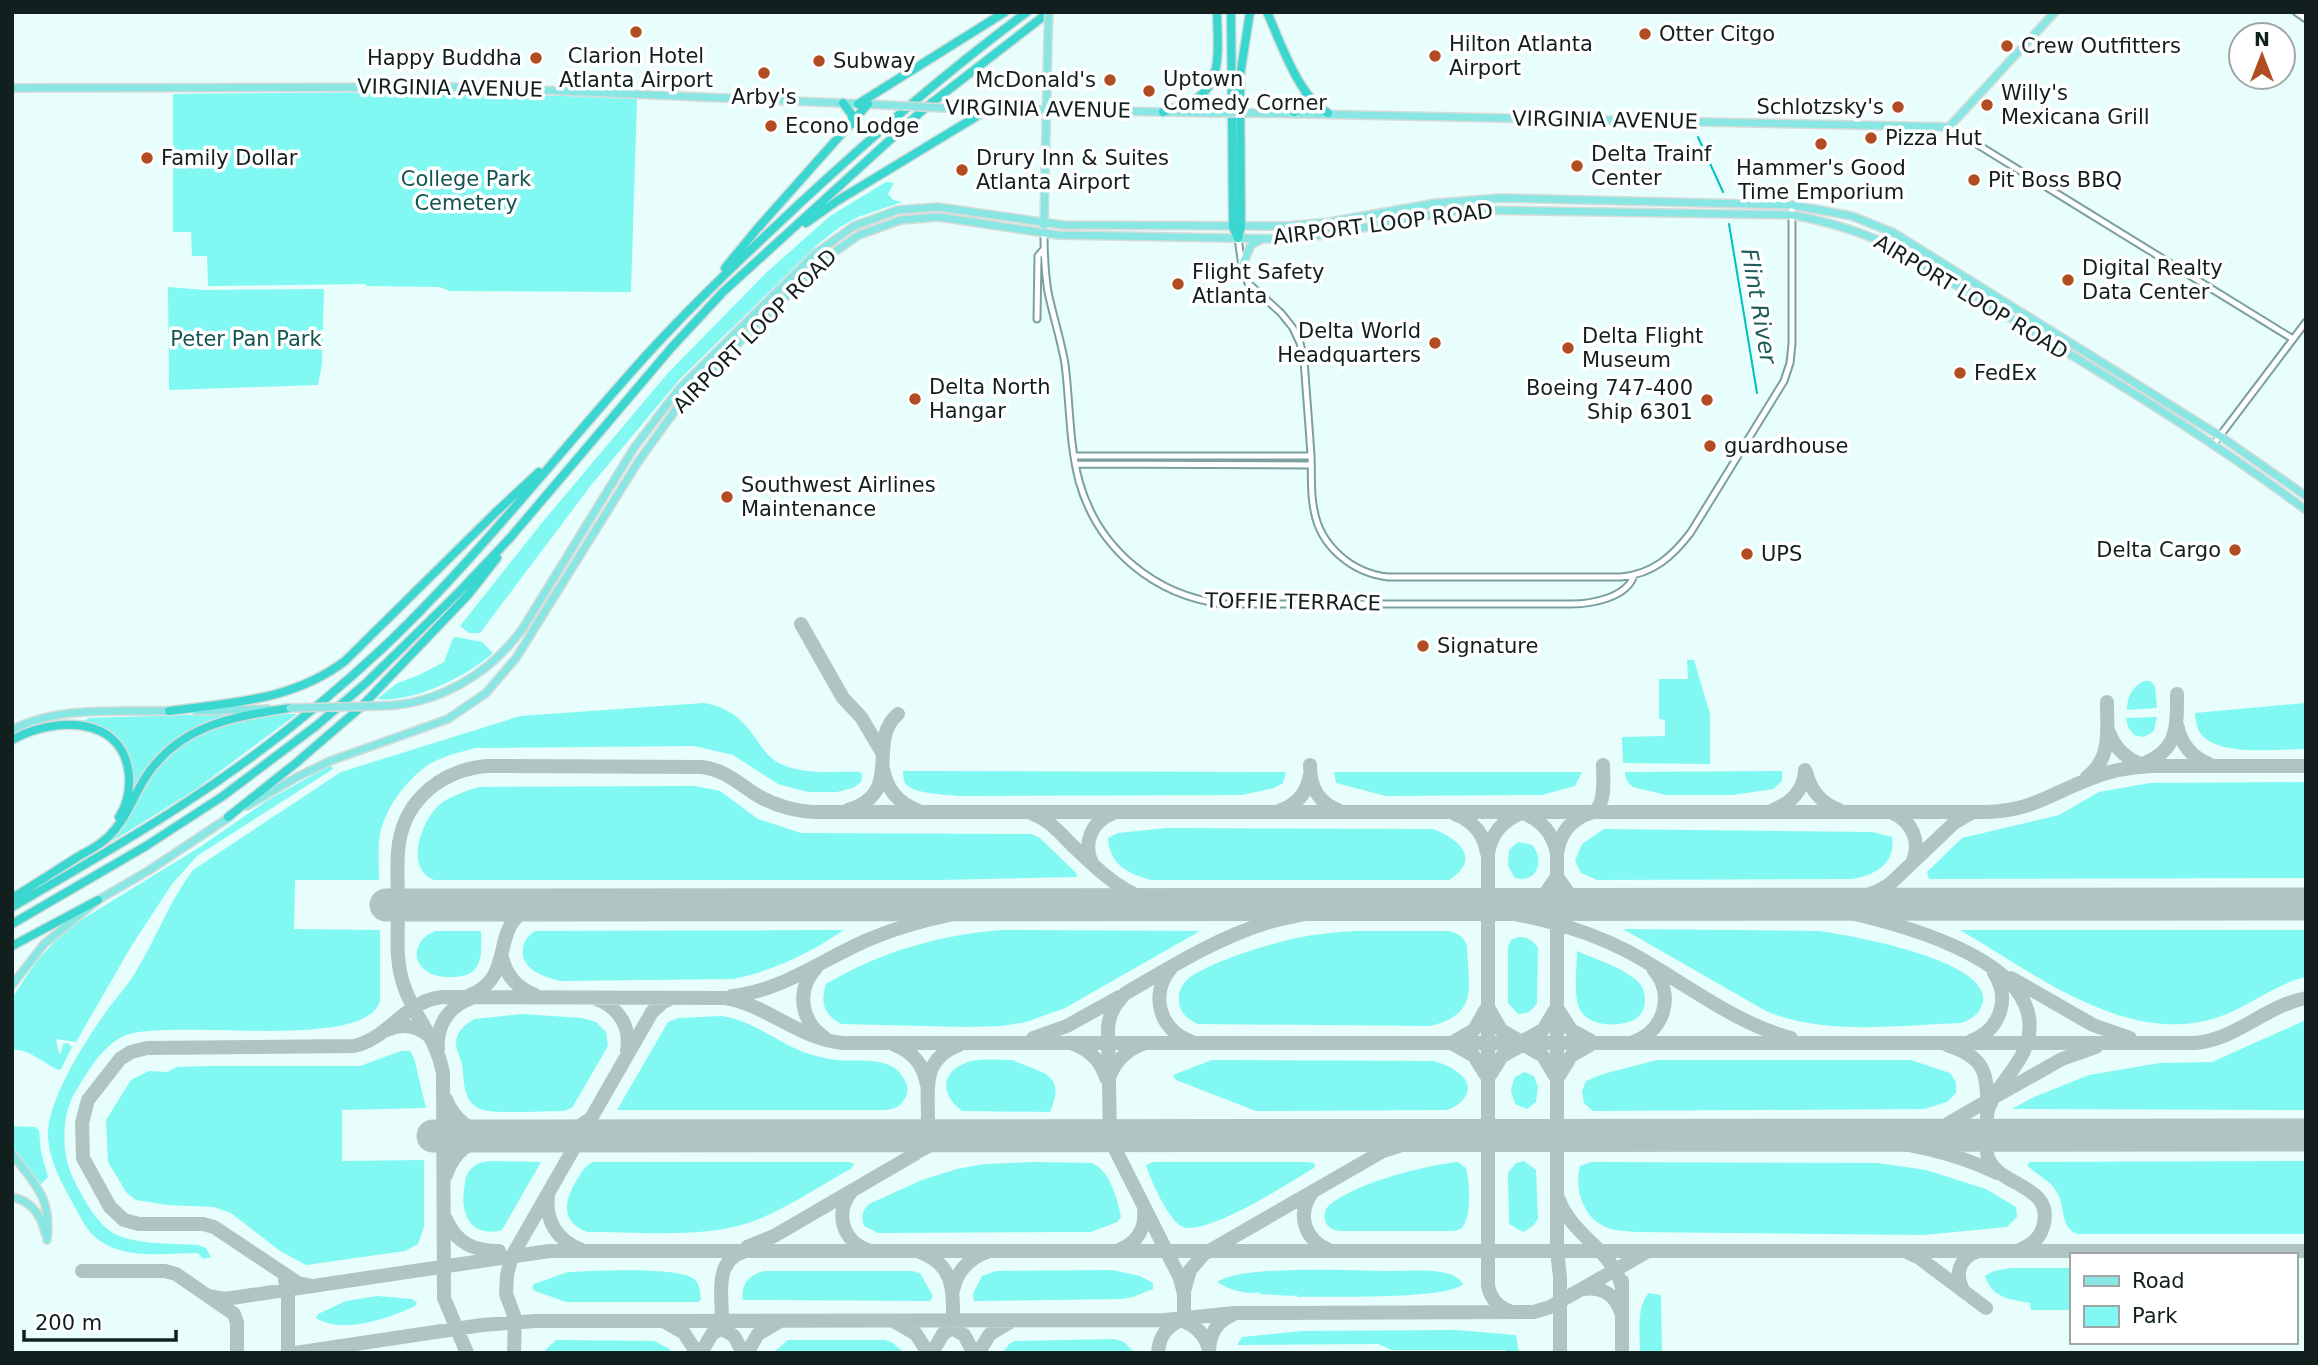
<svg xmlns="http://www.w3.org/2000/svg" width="2318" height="1365" font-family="'DejaVu Sans',sans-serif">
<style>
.green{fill:#81f8f2}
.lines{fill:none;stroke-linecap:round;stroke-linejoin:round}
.stream{stroke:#00c1bb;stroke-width:2}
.taxiway{stroke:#b0c4c2;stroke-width:14}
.runway{stroke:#b0c4c2;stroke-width:33}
.minor-casing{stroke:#7ba09e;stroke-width:9}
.major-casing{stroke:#d9dbdb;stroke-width:10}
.highway-casing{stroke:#d9dbdb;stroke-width:11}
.minor{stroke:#fff;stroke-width:5}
.major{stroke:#89e7e3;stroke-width:7}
.highway{stroke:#3ad7d1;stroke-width:8}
.major-bridge-casing{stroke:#d9dbdb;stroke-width:10;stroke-linecap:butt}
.major-bridge{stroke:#89e7e3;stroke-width:7}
.poi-dot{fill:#b24c22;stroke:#fff;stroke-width:2.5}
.labels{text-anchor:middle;stroke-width:7;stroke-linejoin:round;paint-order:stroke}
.poi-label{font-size:21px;fill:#11201f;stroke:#fff;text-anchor:start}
.street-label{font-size:21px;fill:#11201f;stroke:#fff}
.park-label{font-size:21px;fill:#145552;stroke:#fff}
.water-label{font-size:23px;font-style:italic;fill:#1f5d5a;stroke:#fff}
</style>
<rect width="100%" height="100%" fill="#e7fefc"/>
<path class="green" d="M423,92L637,98L631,292L450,291L439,287L367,286L365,284L208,286L207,256H192L191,232H173V94Z
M886,182L894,183L888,194L893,200L902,202L858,217L840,227L818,244L680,379L592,484L480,633H469L460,626L545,519L668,373L766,273L830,216Z
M168,287L205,290L324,289L322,364L318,385L169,390Z
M456,637L482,642L493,653C466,677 413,703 377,699L396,684L421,674L444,662L453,638Z
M1687,660H1694L1710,714V764L1623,763L1622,737L1665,736V720L1659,719V679H1688Z
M2144,681H2150L2155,686L2157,708L2127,710C2127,697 2132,687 2144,681Z
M704,703C728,707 743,719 756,739C762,747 766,754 774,760C797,776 832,771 860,772L862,775L861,782L853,788L837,792H808L778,784L733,755L694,746L475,748C458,753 438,757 424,768C402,785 382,813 379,841C378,854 379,867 379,880H295L294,929L380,930V1001C365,1053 168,1017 124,1036C102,1046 88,1071 76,1091C61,1114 61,1154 73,1178C81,1194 92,1215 105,1227C124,1246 172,1243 198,1245L206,1248L211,1257L203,1259L198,1253C165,1253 121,1261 94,1236C84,1227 78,1212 71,1200C60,1180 49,1159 48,1136C47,1101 83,1045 103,1016C113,1001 126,988 135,973C156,939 168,903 193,870L341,772L520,716Z
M2306,703V749C2278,749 2219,757 2201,734C2196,728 2196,721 2195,713Z
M223,714L230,715L205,725L181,739L130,797L132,774L104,729L83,721L89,718Z
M297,714L195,790L106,845L105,843C113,833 123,824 130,813C140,798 147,781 159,767C194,727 245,713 297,714Z
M2157,717L2154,731L2144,737L2134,735L2128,727L2126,718Z
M331,765L333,769L197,856L172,884L132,945L76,1042L56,1039L59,1054L61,1053L63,1044L68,1043L72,1047L61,1069L58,1070C44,1063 27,1048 12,1050V998L36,962L58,938L81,920L200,847L268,800Z
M903,771L1286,772L1283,783L1274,788L1242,795L960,796C948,795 912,794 905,783C904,780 903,775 903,771Z
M1782,771V781L1773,789L1733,795H1666L1633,787C1628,783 1625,779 1625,772Z
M1334,772H1582L1575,786L1542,795L1386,796L1336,783Z
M2306,782V878L1929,879L1927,872L1962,838L2059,815L2099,792L2150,783Z
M695,786L720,791L758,819L801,833L1031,834L1040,838L1077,874V877L939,880H434C405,868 420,825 437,807C447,797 464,792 478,787Z
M1167,828L1433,829C1459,839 1482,859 1449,880H1151C1128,874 1109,864 1108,838L1118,833Z
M1604,829L1872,832L1892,837C1896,864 1875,875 1852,879L1597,880L1581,873L1575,861L1582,844Z
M1518,842L1532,845C1545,859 1538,884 1515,878L1508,866L1509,850Z
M1623,929L1819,931C1849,935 1991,960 1983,1002C1980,1014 1972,1019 1961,1023C1899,1025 1825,1036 1766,1011Z
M844,930C810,953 773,971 733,979L562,981C545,978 520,969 523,949C524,940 528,936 535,931Z
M1002,930L1200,931L1065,1008L1026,1022L1002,1026L967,1027L841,1024C824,1014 820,1004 826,984C880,952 939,935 1002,930Z
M1960,930H2306V977C2275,984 2253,1004 2224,1015C2132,1051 2036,974 1960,930Z
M436,931H481C482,956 483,978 450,977C442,977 431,976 424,969C409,955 419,936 436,931Z
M1356,931H1450C1458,934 1464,936 1467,946C1468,987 1480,1014 1430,1026L1198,1024C1188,1020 1179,1012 1179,1001C1178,993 1181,986 1186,981C1202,964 1272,943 1297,938C1316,934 1336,932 1356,931Z
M1519,937C1528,937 1533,940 1538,948L1537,1003C1532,1011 1527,1014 1518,1014L1508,1003V947L1511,940Z
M1577,951C1595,959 1619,966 1635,979C1650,990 1648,1017 1629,1022C1612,1027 1589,1025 1580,1010C1573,998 1577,965 1577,951Z
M522,1014L582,1018L596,1022L606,1032L608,1046L572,1108L564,1111C545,1111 499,1114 483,1110C461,1103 465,1081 462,1064C460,1057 456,1050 456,1043C456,1032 466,1023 475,1019Z
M722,1016C754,1021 776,1042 806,1053C816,1056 827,1059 837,1060C859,1062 894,1055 905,1081C909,1088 908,1095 903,1101C899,1108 892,1109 885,1110H617L668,1022L678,1018Z
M2306,1020V1110L2012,1109L2034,1097L2089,1075L2160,1063L2212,1062Z
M401,1051H410L414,1058L426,1108L342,1110V1161L424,1160V1227L418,1244L405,1251L306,1265L280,1251L231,1213L214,1207L168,1205L136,1200L126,1192L108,1162L106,1120L131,1080L149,1071L167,1072L177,1067L213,1066H360Z
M1012,1060C1042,1073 1067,1073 1050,1112L962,1111C940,1094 940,1072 968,1062C981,1058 999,1060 1012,1060Z
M1212,1060L1433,1061C1444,1064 1455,1068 1463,1077C1476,1091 1460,1107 1446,1110L1256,1111L1176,1080L1173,1075Z
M1657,1060H1911L1950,1073L1956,1082V1093L1947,1102L1924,1109L1593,1111L1584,1103L1582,1091L1586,1081L1603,1074Z
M1524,1072L1534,1076L1538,1087L1536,1102L1527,1109L1515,1104L1511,1091L1514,1078Z
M12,1126L35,1127L39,1130L41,1152L48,1177L41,1184L12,1149Z
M491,1161L541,1162L502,1230C474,1238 460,1217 464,1191C465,1184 465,1175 470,1170C476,1163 483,1162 491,1161Z
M1524,1161L1536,1170L1538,1219L1533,1226L1523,1232L1509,1224L1508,1173L1516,1163Z
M2306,1161V1234H2078C2061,1229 2065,1210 2059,1196C2052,1180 2037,1176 2027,1165L2030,1162Z
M593,1162H849L854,1164L852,1168C821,1185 782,1212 748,1223C705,1238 635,1232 588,1232C562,1223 563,1204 575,1183C580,1175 584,1166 593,1162Z
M1034,1162L1091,1163C1109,1168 1118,1200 1121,1217L1117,1222L1091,1232L878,1233L864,1226C861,1216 862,1211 869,1204L922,1180L957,1169L984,1164Z
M1154,1162H1305L1314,1163L1315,1165L1314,1168C1292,1181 1203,1239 1181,1226C1168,1219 1150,1179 1146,1165Z
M1458,1162L1466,1168C1470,1183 1472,1218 1461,1229L1453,1231H1343C1329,1231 1321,1223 1326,1209C1346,1185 1426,1165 1458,1162Z
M1591,1162L1878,1163L1926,1170L1986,1189L2016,1207L2017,1217L2007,1227L1923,1235L1636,1232C1628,1231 1616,1231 1608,1228C1583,1219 1574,1189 1580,1166Z
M2011,1268H2071V1310H2031L2030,1303C2010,1299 1993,1299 1985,1276L1994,1271Z
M1112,1270L1140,1276L1153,1283V1289L1133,1297L1121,1299L974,1301L973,1294L982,1276L996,1271Z
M764,1271H912L920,1273L933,1296L930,1301L743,1300C740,1285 749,1275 764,1271Z
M1397,1271C1413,1271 1454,1267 1463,1284C1447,1300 1326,1296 1297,1297V1295L1293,1296L1260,1294L1259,1292C1247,1295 1229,1290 1217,1282C1244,1264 1359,1271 1397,1271Z
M568,1272C592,1271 677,1266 694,1279C700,1284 700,1291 701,1299L698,1302H566L535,1291L532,1288L534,1284Z
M1649,1293L1661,1295L1662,1353H1640C1640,1336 1636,1306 1649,1293Z
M377,1296L412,1299L417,1303L415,1306C389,1318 343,1335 316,1318L318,1314L346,1301Z
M1456,1330L1516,1335L1519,1353H1507L1506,1350H1392L1378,1344L1237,1345L1242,1337L1303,1331Z
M1115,1339L1124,1342L1135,1353H1003L1009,1344L1015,1341Z
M556,1340L654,1341L668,1348L673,1353H542Z
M788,1340H885L893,1343L904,1353H773Z"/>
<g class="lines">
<path class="stream" d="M1698,137L1723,192
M1729,224L1757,393"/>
<path class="taxiway" d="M801,624L843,698L861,717L883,754
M2177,725C2181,744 2191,757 2209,764
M2109,732C2115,749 2126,759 2143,765
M2142,764C2178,751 2177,727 2177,694
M1310,765C1310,787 1318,803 1340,811
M883,769C887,790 898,803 917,810
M1806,772C1811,791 1821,803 1839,810
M2087,777C2112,758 2107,730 2107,702
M848,810C906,792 865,742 898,714
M1773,810C1791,803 1804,790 1805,770
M1279,811C1297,805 1307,793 1310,775
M1891,812C1912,821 1922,842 1912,863
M1033,814C1049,820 1060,833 1072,845C1100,872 1124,896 1164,905
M1455,814C1473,821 1484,834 1487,853
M1525,814C1543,821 1553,834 1557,853
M1093,865C1082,844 1091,822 1113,813
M1558,878L1571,897L1588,905
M1809,904C1870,916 2065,956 2024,1051C2015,1071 1994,1090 1988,1110C1986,1118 1987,1128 1987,1136C1987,1143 1986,1151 1988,1158C1999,1187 2056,1185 2043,1227C2040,1238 2032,1245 2021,1249
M1842,904L1878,891L1890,884L1954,823L1971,813
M1458,905C1517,913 1573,923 1627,951C1680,979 1733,1023 1791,1038
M1526,905L1543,897L1556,878
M502,957C506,976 517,988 535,995
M1172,967C1149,993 1159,1030 1190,1041
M816,968C796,990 800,1021 825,1038
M2011,978L2093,1025L2130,1038
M470,995C522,975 482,914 545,905
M732,996C785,990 822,959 870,939C910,922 952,914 995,905
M596,999C619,1007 631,1027 627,1051
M1489,1009L1501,1030L1520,1041
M1559,1011L1571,1030L1591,1041
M387,1030C402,1023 416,1025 429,1036
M1033,1038L1067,1026L1119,997
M1455,1041L1474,1030L1486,1009
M1523,1041L1543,1030L1555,1010
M1971,1041C2000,1030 2011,999 1994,973
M1633,1042C1665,1031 1675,994 1653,969
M1073,1044C1090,1050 1101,1061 1106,1078
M1453,1044L1474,1056L1486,1075
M895,1045C913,1052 924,1066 927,1085
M1524,1045L1543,1056L1555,1076
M1947,1045C1985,1057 1988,1073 1987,1109
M438,1049C436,1025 449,1006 472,998
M1490,1075L1502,1056L1522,1045
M1559,1076L1571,1056L1590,1045
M1109,1078C1115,1061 1126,1050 1143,1044
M1998,1095L2062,1059L2096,1047
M446,1099C454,1119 469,1131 490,1136
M1854,1135C1903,1143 1952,1151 1997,1173
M1922,1135L1939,1129L1987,1101L1993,1096
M556,1136L571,1132L587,1121
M919,1151L942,1139L961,1136
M446,1175C453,1154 469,1140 491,1136
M852,1191C834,1212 842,1241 868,1250
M1312,1193C1296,1215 1305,1240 1329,1250
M548,1195C545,1221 557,1241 582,1250
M1559,1200C1572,1236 1615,1252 1622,1288
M446,1219C456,1243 474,1251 499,1251
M747,1247L774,1236L915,1154C947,1122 902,1067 959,1045
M1119,1250C1137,1243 1146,1228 1144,1209
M920,1252C954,1265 953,1289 953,1320
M1909,1253L1918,1257L1986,1308
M82,1271H165L176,1274L234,1314L237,1323V1353
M285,1280L288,1293V1353
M312,1286L298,1283L214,1227L203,1224H139L124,1220L110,1207L83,1158L82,1123L88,1100L120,1059L131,1052L147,1048L354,1046C391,1037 403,1002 442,997L725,998C768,1005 798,1039 843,1043H2194C2236,1040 2265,1006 2306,998
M1583,1289C1602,1286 1616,1295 1621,1313
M953,1290C957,1271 968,1259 987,1252
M1963,1290C1954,1273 1960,1257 1978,1251
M1184,1291L1190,1270L1204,1254L1383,1151L1420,1139L1455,1135
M209,1296L225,1299L549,1251H2306
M1512,1312C1498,1307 1490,1299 1488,1285V854C1491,834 1503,820 1522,813
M722,1320C722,1296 714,1261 743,1252
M1180,1320C1196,1325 1206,1335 1209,1351C1210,1334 1216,1322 1232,1315
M665,1322L684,1333L697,1353
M895,1322L916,1334L928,1353
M943,1322L964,1335L974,1353
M713,1323L734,1336L743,1353
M295,1353L482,1325L535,1321L1165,1320L1235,1313L1534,1312L1550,1307L1645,1253
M467,1353L444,1298L443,1073C436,1036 415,1019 404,986C395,961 398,934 398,907C398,886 396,864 399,843C406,798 444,769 488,766L702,767C726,770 740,785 760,797C777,806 795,811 813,812H1988C2032,810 2049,795 2087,780C2107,771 2129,767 2151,766H2306
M514,1353L515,1318L506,1294L507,1275L512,1256L652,1012L663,1002L672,998
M701,1353L712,1334L728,1324
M747,1353L758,1334L777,1323
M932,1353L943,1334L958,1324
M978,1353L990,1334L1010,1322
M1158,1353C1159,1335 1168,1325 1184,1319V1294L1180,1278L1110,1139L1108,1028C1109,1014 1115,1003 1126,993C1171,967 1215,939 1266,923C1297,914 1329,910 1361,905
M1560,1353V1277L1557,1251V854C1559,838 1566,825 1581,817C1585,814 1593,813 1596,810C1606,801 1603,776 1603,765
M1622,1353V1281"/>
<path class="runway" d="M386,905L2306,904
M433,1136L2306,1135"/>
<defs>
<path id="minor" d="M2296,12L2306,19
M1949,127L2293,339
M1044,233C1044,253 1045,273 1048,292C1053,316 1061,340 1065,364C1070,403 1069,443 1079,481C1098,549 1155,596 1224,604H1571C1591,604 1627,598 1634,575
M1238,238L1242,266L1248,283L1281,313L1293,328L1300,343L1304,359C1306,391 1309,423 1311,456C1312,474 1310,492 1314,510C1320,546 1352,573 1388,577H1621C1653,574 1673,556 1691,532L1784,381L1790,363L1792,344V205
M1037,319L1038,256L1044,249
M2213,445L2306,322
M1074,456H1311
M1076,464L1311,465"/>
<path id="major" d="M12,88L468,87L887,105
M945,108L1217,113
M1252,113L1949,127L2055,12
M1438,203L1501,198L1792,205L1852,216L1894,233L2220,436L2306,496
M1044,225L1048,37
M1242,266L1251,245L1260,240
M381,706C438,705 490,674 523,628L634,448L679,389L816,253L854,226L898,210L938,207L1063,225L1287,226L1330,222L1436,203
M196,711L268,709
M12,730C58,705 123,712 174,711
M247,806L297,777L330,761L448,719L486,693L516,658L638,462L677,408L720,361L823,260L859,235L901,220L939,217L1058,235L1280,239L1324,235L1446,212L1473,210L1792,215C1830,222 1865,232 1900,251C2036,335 2177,414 2306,510
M12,985L44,944L98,900L148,871L231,816
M12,1154C36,1186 52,1198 47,1240
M12,1197C31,1201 41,1214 45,1233"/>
<path id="highway" d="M1231,12L1233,227L1238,238
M1267,12C1281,43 1298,96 1328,113
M843,103L852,115V124
M858,104L1005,12
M1163,112C1173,108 1185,105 1194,100C1225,83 1217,41 1217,12
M1294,112L1301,106L1306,94
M806,223L837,201L987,110
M1238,238L1241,227L1240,76L1250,12
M725,268L757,229L868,104
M169,711C233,702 292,701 345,661L496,512L539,472
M12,740C53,717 123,714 129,775C130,790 127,805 119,817
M228,817L296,763L361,707L468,595L497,558
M12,898C34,885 55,871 76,858C87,851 98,847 108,837C126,820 132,799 145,778C179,725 232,717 290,708
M12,907C69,874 127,841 182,805C255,758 323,704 386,645C482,553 562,448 651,350C698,299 747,253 797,206C870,138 947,71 1027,12
M12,924L146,846L223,796L316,726L366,683L459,592L510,538L672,347L723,292L925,108L1049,12
M12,946L98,900"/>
</defs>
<use href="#minor" class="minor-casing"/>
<use href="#major" class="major-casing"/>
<use href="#highway" class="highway-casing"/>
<use href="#minor" class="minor"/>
<use href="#major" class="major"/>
<use href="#highway" class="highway"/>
<defs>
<path id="major-bridge" d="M1048,37L1049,12
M887,105L945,108
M1217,113H1252
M290,708L381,706"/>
</defs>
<use href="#major-bridge" class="major-bridge-casing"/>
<use href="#major-bridge" class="major-bridge"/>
</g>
<g class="poi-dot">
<circle cx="636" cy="32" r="7"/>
<circle cx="1645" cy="34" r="7"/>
<circle cx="2007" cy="46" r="7"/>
<circle cx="1435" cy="56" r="7"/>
<circle cx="536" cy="58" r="7"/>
<circle cx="819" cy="61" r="7"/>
<circle cx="764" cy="73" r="7"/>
<circle cx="1110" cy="80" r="7"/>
<circle cx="1149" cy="91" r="7"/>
<circle cx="1987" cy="105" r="7"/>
<circle cx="1898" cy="107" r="7"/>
<circle cx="771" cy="126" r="7"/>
<circle cx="1871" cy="138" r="7"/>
<circle cx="1821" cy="144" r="7"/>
<circle cx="147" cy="158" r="7"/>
<circle cx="1577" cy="166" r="7"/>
<circle cx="962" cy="170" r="7"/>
<circle cx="1974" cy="180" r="7"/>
<circle cx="2068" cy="280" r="7"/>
<circle cx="1178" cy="284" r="7"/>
<circle cx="1435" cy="343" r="7"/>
<circle cx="1568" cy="348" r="7"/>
<circle cx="1960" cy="373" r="7"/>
<circle cx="915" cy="399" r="7"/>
<circle cx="1707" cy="400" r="7"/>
<circle cx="1710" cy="446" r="7"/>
<circle cx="727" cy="497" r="7"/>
<circle cx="2235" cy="550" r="7"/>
<circle cx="1747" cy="554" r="7"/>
<circle cx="1423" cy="646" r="7"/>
</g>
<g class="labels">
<g class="poi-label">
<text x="1659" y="41">Otter Citgo</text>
<text x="1449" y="51">Hilton Atlanta<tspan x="1449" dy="24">Airport</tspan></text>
<text x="2021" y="53">Crew Outfitters</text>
<text x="636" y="63" text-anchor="middle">Clarion Hotel<tspan x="636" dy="24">Atlanta Airport</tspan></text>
<text x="522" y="65" text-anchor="end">Happy Buddha</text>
<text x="833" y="68">Subway</text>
<text x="1163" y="86">Uptown<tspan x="1163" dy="24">Comedy Corner</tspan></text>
<text x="1096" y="87" text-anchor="end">McDonald's</text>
<text x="2001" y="100">Willy's<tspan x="2001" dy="24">Mexicana Grill</tspan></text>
<text x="764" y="104" text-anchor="middle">Arby's</text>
<text x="1884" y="114" text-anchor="end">Schlotzsky's</text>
<text x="785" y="133">Econo Lodge</text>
<text x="1885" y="145">Pizza Hut</text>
<text x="1591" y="161">Delta Trainf<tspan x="1591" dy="24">Center</tspan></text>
<text x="161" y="165">Family Dollar</text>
<text x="976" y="165">Drury Inn &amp; Suites<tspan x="976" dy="24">Atlanta Airport</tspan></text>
<text x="1821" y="175" text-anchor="middle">Hammer's Good<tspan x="1821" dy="24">Time Emporium</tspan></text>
<text x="1988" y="187">Pit Boss BBQ</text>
<text x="2082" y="275">Digital Realty<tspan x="2082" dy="24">Data Center</tspan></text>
<text x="1192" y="279">Flight Safety<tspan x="1192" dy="24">Atlanta</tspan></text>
<text x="1421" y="338" text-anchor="end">Delta World<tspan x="1421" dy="24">Headquarters</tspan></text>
<text x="1582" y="343">Delta Flight<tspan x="1582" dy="24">Museum</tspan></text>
<text x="1974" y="380">FedEx</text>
<text x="929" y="394">Delta North<tspan x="929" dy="24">Hangar</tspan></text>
<text x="1693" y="395" text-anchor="end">Boeing 747-400<tspan x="1693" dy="24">Ship 6301</tspan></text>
<text x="1724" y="453">guardhouse</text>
<text x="741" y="492">Southwest Airlines<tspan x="741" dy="24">Maintenance</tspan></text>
<text x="2221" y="557" text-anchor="end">Delta Cargo</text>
<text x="1761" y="561">UPS</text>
<text x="1437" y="653">Signature</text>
</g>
<g class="street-label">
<text transform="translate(450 88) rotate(1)" y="7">VIRGINIA AVENUE</text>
<text transform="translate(1038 109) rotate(1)" y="7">VIRGINIA AVENUE</text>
<text transform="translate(1605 120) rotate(1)" y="7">VIRGINIA AVENUE</text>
<text transform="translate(1383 224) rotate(-7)" y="7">AIRPORT LOOP ROAD</text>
<text transform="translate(1971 297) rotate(31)" y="7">AIRPORT LOOP ROAD</text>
<text transform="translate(755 331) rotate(-45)" y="7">AIRPORT LOOP ROAD</text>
<text transform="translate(1293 602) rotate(1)" y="7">TOFFIE TERRACE</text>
</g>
<g class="park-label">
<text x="466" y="186">College Park<tspan x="466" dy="24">Cemetery</tspan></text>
<text x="246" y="346">Peter Pan Park</text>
</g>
<g class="water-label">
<text transform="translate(1759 306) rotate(80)" y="8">Flint River</text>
</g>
</g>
<rect width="2318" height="1365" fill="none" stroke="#11201f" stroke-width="28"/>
<rect x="2070" y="1253" width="228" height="91" fill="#ffffff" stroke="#a0a6a5" stroke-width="2"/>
<rect x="2084" y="1276" width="35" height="10" fill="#89e7e3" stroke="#a0a6a5" stroke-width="2"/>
<text x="2132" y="1288" font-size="21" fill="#11201f">Road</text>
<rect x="2084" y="1306" width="35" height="21" fill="#81f8f2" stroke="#a0a6a5" stroke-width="2"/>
<text x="2132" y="1323" font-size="21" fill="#11201f">Park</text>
<g transform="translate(2262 56)"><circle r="33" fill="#ffffff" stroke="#a0a6a5" stroke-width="2"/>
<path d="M0-5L12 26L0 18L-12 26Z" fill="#b24c22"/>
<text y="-10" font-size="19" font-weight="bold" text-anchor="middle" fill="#11201f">N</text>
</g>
<path d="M24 1330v10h152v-10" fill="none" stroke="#11201f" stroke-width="3.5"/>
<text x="35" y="1330" font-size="21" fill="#11201f" stroke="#ffffff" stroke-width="5" paint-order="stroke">200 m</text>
</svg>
